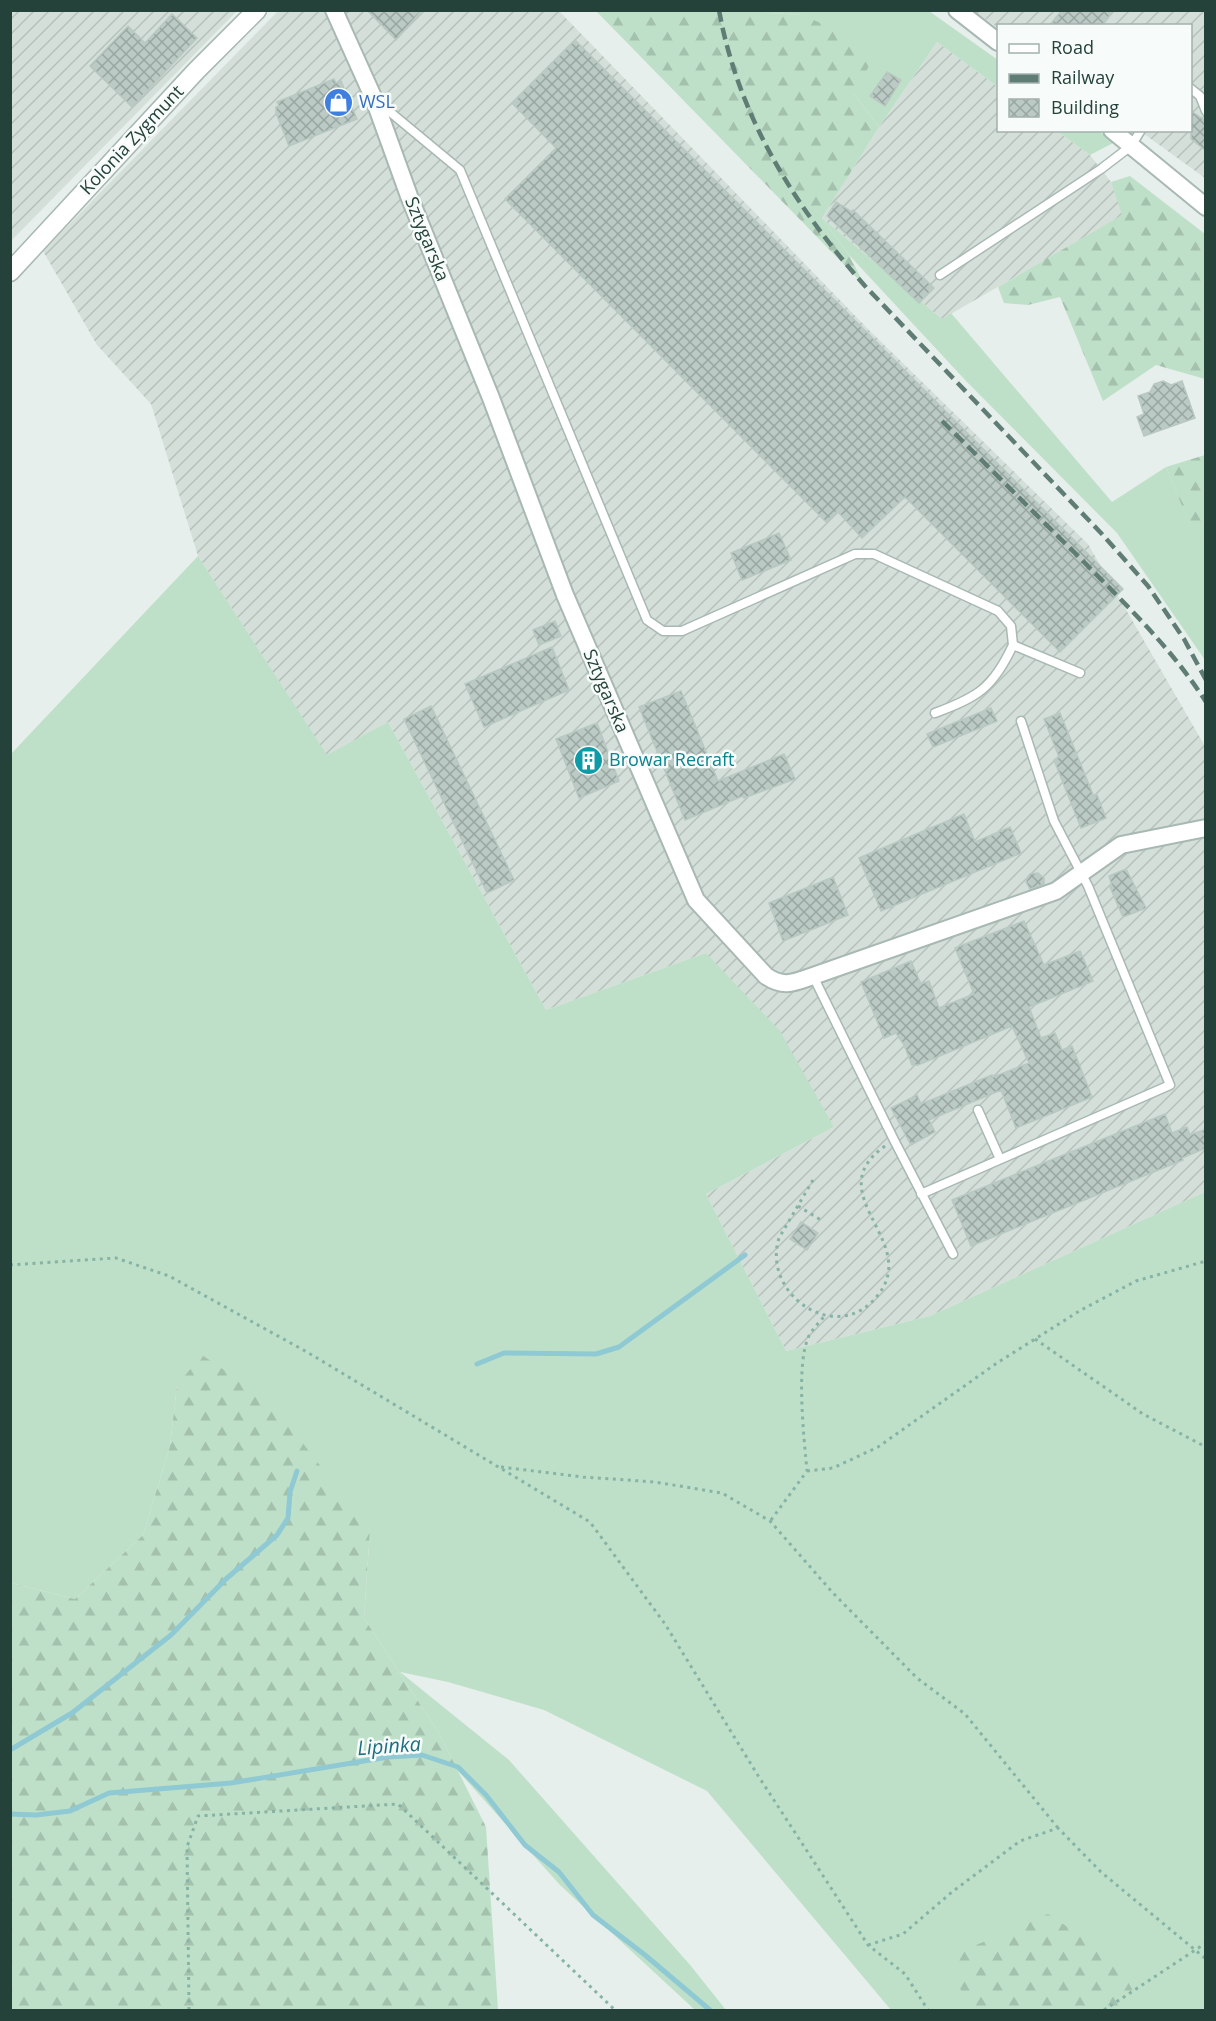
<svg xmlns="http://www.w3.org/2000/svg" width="1216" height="2021" font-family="'Open Sans',sans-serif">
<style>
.industrial{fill:url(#industrial-furrows)}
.grass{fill:#bfe0c8}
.forest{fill:url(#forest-firs)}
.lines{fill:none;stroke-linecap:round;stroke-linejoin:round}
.stream{stroke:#8ec9d4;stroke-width:5}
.building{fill:url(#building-cross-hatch);stroke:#b8c9c2;stroke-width:1.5}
.service-casing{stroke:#a8b8b2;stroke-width:11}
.minor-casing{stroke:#a8b8b2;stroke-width:20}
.tertiary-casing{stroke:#a8b8b2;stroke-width:21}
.path{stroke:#86b3a5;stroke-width:3;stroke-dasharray:3 4.5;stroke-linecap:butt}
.service{stroke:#fff;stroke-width:8}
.minor{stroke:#fff;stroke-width:16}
.tertiary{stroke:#fff;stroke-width:18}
.rail{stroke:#5f7d75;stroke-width:4.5;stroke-dasharray:12 6;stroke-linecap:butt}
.labels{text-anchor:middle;stroke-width:5;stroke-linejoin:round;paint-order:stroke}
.shop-label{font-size:18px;fill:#366cbe;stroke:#f7fbf9;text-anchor:start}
.street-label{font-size:18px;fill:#24423a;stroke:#f7fbf9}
.culture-label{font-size:18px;fill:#0d838f;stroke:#f7fbf9;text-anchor:start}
.water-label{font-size:20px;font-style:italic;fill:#1c6f80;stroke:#f7fbf9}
</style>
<defs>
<pattern id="industrial-furrows" width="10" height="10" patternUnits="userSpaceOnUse" patternTransform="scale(1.5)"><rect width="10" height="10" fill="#d4dfda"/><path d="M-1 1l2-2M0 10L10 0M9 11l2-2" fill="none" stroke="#b6c1bc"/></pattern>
<pattern id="forest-firs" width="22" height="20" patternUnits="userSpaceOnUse" patternTransform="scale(1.5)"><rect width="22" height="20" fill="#bfe0c8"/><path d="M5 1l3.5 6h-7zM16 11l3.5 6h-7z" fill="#a4c1ad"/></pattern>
<pattern id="building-cross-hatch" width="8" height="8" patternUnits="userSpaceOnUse" patternTransform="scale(1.5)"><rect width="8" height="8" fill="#bbcac4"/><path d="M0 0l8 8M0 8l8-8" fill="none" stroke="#98a6a0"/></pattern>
</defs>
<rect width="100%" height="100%" fill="#e6efeb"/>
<path class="industrial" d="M11,11H237L11,241Z
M278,11H559L870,331L1088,544L1206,748L1205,1192L930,1316L786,1351L706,1194L834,1127L706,953L546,1010L388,722L327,756L198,556L151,404L97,345L43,251Z
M974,11H1205V178L1140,131L1190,130V26H998V28Z
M937,42L998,87V130L1057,131L1090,155L1111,182L1123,215L942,319L822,218L879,127Z"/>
<path class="grass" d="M765,11H929L998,60V87L937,42L879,127L854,94L803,15L768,13Z
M1057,131H1098L1115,142L1090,155Z
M822,218L942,319L951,313L1112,502L1166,467L1196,539L1205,537V660L1117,533L967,382L849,255Z
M198,556L327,755L388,722L546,1010L706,953L780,1031L834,1127L706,1194L786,1351L930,1316L1205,1192V2010H891L707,1791L544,1710L448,1682L400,1672L509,1760L691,1966L726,2010H695L560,1885L458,1771L440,1735L364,1618L370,1530L177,1385L170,1446L143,1535L75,1599L11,1583L10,755Z"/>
<path class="forest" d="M596,11H765L768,13L803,15L846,35L871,62L854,94L879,127L822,218L849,255L865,286Z
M1130,176L1205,234V379L1156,365L1103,401L1060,297L1028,305L1004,303L998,287L1122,215L1111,182Z
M1205,455V537L1196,540L1166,467Z
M202,1355L271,1402L370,1530L364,1618L440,1735L486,1827L498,2010H11V1583L75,1599L143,1535L170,1446L177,1385Z
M1048,1914L1116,1959L1143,2010H970L946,1958Z"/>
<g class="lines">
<path class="stream" d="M477,1364L504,1353L596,1354L619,1347L745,1255
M10,1750L72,1713L171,1635L226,1579L277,1535L288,1518L290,1492L297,1471
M10,1814L36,1815L70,1811L109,1793L231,1783L388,1757L422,1755L458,1767L486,1795L525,1845L559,1872L593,1915L645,1955L710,2010"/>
</g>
<path class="building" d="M367,10H422L396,40Z
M1062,10H1114L1102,26H1049Z
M172,14L197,38L132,107L90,66L128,26L145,43Z
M575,40L1123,589L1060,652L905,497L862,538L837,511L826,522L505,199L556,148L512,103Z
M887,72L901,80L885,106L870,96Z
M334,79L336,83L341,81L357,119L289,146L276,113V107L279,106L277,102Z
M1191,111L1206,121V151L1191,139Z
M836,202L852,212L853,210L934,288L919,303L827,216Z
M1163,381L1171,385L1182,381L1195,418L1144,436L1137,417L1144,414L1138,396L1150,392L1154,384Z
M779,533L791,560L742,580L731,553Z
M555,621L561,636L539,645L533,630Z
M552,647L569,690L484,727L465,684Z
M681,691L718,781L784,754L795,779L744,798L743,796L685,820L639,707Z
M431,706L514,880L487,893L404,719Z
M991,708L997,721L933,747L927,734Z
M1060,713L1094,797L1097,795L1106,818L1081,828L1054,760L1059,757L1044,719Z
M597,723L619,781L579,798L556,739Z
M964,814L975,842L1010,827L1021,853L881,911L859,858Z
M1126,869L1146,908L1123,917L1110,887L1112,886L1109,876Z
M1038,873L1044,878V884L1030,889L1026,882L1027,878L1030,874Z
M833,877L848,915L783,941L769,903Z
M1024,921L1044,965L1080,951L1093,981L1029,1007L1041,1038L1055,1033L1062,1050L1072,1046L1092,1097L1016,1128L1001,1090L929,1120L935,1132L911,1145L891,1108L917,1095L921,1104L992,1075L993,1077L1029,1063L1012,1026L918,1065H912L904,1045L896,1033L884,1038L861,982L911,961L921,984L929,981L939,1008L974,994L955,948Z
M1165,1114L1172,1133L1187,1127L1190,1135L1206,1129V1148L1182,1158L1183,1160L971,1246L952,1200Z
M801,1222L818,1233L807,1250L790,1239Z"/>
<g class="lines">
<defs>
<path id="service" d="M1190,88L1200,96L1206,111
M378,102L460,170L647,620L663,631H682L855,554H874L998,611L1011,626L1013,645
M940,275L1101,169L1131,146L1141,130
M935,713C978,697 993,688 1013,645L1080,673
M813,976L894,1140L953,1254
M978,1110L1000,1159
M921,1194L1170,1085L1088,886L1054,821L1021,721"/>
<path id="minor" d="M334,10L374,99L409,196L491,398L565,595L696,900L766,976C784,988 793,983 813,976L1056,891L1121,845L1206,828
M957,10L998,42
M1112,130L1206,207"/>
<path id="tertiary" d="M10,272L196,71L257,10"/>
</defs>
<use href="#service" class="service-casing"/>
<use href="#minor" class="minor-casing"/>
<use href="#tertiary" class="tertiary-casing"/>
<path class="path" d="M813,1180L779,1238C761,1295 838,1347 878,1295C921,1241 817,1194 885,1146
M798,1206L821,1220
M10,1265L116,1258L169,1276L307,1352L590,1522L665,1624L757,1774L868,1945L905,1974L928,2010
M1035,1339L1143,1414L1206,1447
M501,1467L583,1477L655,1482L722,1493L770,1521L833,1593L917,1678L965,1714L1058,1828
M807,1471L833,1468L878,1447L997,1363L1081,1310L1136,1281L1206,1261
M771,1520L807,1471C804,1438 796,1367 808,1338C811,1330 820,1322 825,1315
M868,1945L903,1934L952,1892L1020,1841L1058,1828L1101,1872L1206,1959
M189,2010L187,1847L198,1816L398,1804L615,2010
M1104,2010L1206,1943"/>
<use href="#service" class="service"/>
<use href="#minor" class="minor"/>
<use href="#tertiary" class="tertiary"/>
<path class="rail" d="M719,10C738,116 795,207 865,286L1101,533L1148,586L1184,639L1206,680
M942,421C988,466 1033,512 1079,557C1124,603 1171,647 1206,702"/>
</g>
<defs>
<symbol id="shop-disc" viewBox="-11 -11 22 22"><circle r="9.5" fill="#3f7fe0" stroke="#f7fbf9"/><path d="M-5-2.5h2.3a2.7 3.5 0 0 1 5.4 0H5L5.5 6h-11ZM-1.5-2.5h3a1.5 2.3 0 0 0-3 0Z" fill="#fff"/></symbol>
<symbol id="building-disc" viewBox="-11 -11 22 22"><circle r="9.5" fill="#0f9aa8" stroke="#f7fbf9"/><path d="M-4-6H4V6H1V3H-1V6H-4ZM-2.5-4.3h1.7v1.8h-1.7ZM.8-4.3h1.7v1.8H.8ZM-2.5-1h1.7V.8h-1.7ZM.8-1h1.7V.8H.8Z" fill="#fff"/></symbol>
</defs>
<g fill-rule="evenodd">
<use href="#shop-disc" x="322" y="86" width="33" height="33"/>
<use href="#building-disc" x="572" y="744" width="33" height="33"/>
</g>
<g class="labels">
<g class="shop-label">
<text x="359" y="108">WSL</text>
</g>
<g class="street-label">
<text transform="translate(132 140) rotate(-47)" y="6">Kolonia Zygmunt</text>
<text transform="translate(427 239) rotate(68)" y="6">Sztygarska</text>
<text transform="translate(606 691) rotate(67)" y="6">Sztygarska</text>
</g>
<g class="culture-label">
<text x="609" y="766">Browar Recraft</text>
</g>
<g class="water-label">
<text transform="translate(389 1746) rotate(-4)" y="7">Lipinka</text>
</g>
</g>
<rect width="1216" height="2021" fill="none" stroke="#24423a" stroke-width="24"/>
<rect x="997" y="24" width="195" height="108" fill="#f7fbf9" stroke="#a3b1ad" stroke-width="1.5"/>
<rect x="1009" y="44" width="30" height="9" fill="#ffffff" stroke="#a3b1ad" stroke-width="1.5"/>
<text x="1051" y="54" font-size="18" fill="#24423a">Road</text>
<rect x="1009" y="74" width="30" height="9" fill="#5f7d75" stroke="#a3b1ad" stroke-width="1.5"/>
<text x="1051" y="84" font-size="18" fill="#24423a">Railway</text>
<rect x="1009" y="99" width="30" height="18" fill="url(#building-cross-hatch)" stroke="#a3b1ad" stroke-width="1.5"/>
<text x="1051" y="114" font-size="18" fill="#24423a">Building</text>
</svg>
